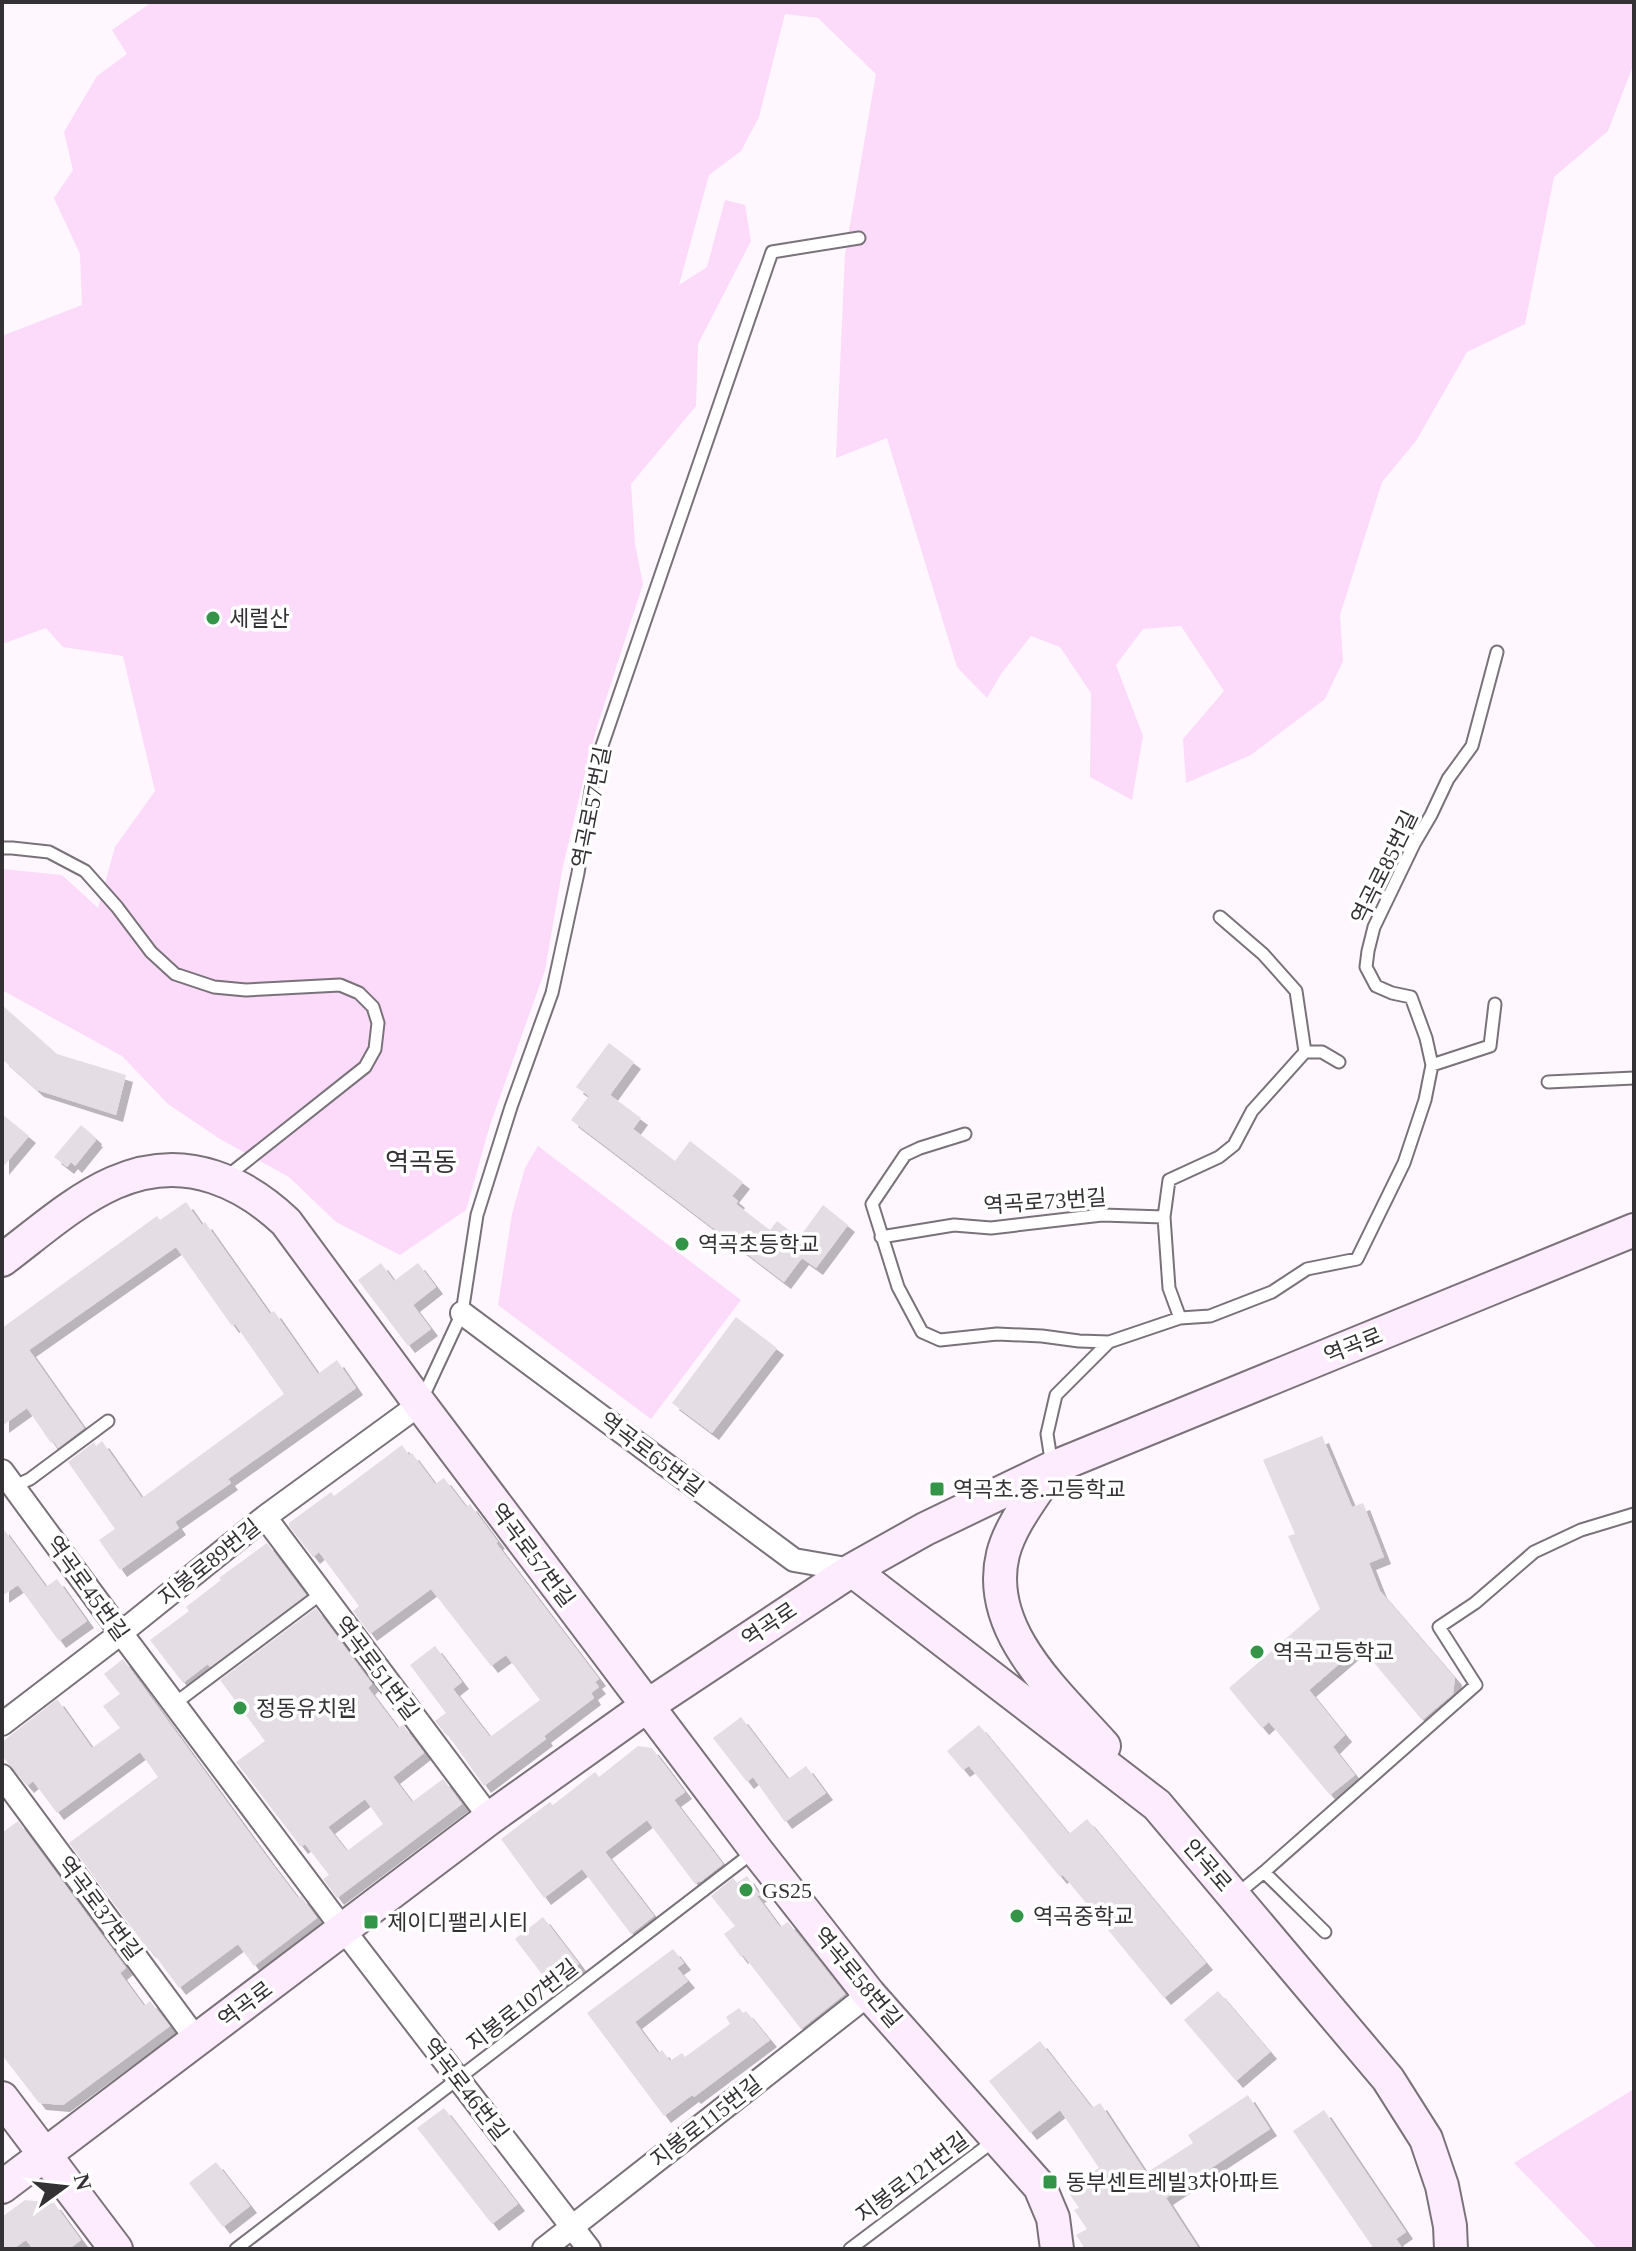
<svg xmlns="http://www.w3.org/2000/svg" width="1636" height="2251" font-family="'Times New Roman','Noto Sans KR',serif">
<style>
.green{fill:#fbdafa}
.building{fill:#e4dde4;fill-rule:evenodd;filter:url(#shadow)}
.lines{fill:none;stroke-linecap:round;stroke-linejoin:round}
.lane-casing{stroke:#797278;stroke-width:15}
.street-casing{stroke:#797278;stroke-width:26}
.secondary-casing{stroke:#797278;stroke-width:36}
.lane{stroke:#fff;stroke-width:11}
.street{stroke:#fff;stroke-width:22}
.secondary{stroke:#fdecfd;stroke-width:32}
.poi-dot{fill:#349549;stroke:#fff;stroke-width:3}
.labels{text-anchor:middle;stroke-width:7;stroke-linejoin:round;paint-order:stroke}
.poi-label{font-size:22px;fill:#343134;stroke:#fff;text-anchor:start}
.street-label{font-size:22px;fill:#343134;stroke:#fff}
.quarter-label{font-size:26px;fill:#343134;stroke:#fff}
</style>
<defs>
<filter id="shadow"><feDropShadow dx="7" dy="7" stdDeviation="0" flood-color="#0004"/></filter>
</defs>
<rect width="100%" height="100%" fill="#fef7fe"/>
<path class="green" d="M152,2H1634V63L1608,131L1554,177L1525,324L1467,352L1416,441L1382,482L1340,615L1343,661L1325,699L1251,755L1186,783L1183,739L1224,691L1181,626L1143,629L1116,665L1143,736L1132,800L1090,777L1091,693L1060,647L1031,636L1001,674L987,698L957,667L887,438L836,458L845,254L876,74L818,18L785,14L759,117L741,151L709,175L679,285L707,267L725,200L745,205L751,241L698,344L696,406L631,484L635,544L643,584L596,730L581,790L563,866L545,970L490,1125L466,1210L400,1255L336,1222L289,1177L220,1139L168,1104L122,1056L2,990V869L62,875L98,908L115,847L155,791L123,656L63,647L46,628L2,644V336L82,305L80,254L54,198L73,170L64,132L97,76L127,54L112,30Z
M538,1146L741,1300L651,1419L498,1305L512,1214L525,1168Z
M1634,2089V2249H1598L1514,2163Z"/>
<path class="building" d="M2,1005L57,1054L126,1075L116,1115L37,1090L2,1059Z
M609,1043L634,1062L610,1095L641,1118L633,1129L675,1161L690,1141L743,1182L732,1196L738,1201L736,1204L770,1230L777,1221L799,1238L823,1205L848,1225L816,1268L802,1258L784,1282L571,1120L589,1096L576,1087Z
M2,1114L29,1136L2,1168Z
M81,1125L95,1137L94,1139L96,1140L75,1166L71,1162L67,1167L54,1157Z
M186,1202L202,1225L205,1222L270,1314L274,1311L318,1374L337,1360L356,1388L228,1479L231,1483L175,1522L179,1528L120,1570L99,1540L115,1529L68,1462L94,1442L96,1446L102,1441L142,1498L284,1394L235,1324L232,1326L176,1247L29,1350L84,1428L58,1448L53,1441L51,1443L27,1408L2,1426V1328L157,1216L160,1220Z
M381,1263L394,1281L418,1263L436,1287L413,1305L431,1329L408,1346L358,1280Z
M736,1317L777,1348L712,1433L672,1403Z
M1322,1436L1352,1507L1363,1503L1384,1557L1369,1563L1380,1591L1455,1678L1453,1694L1422,1720L1360,1646L1309,1690L1345,1735L1333,1747L1355,1775L1330,1795L1269,1722L1262,1728L1229,1688L1320,1609L1288,1536L1295,1534L1263,1460Z
M402,1445L409,1455L412,1453L435,1484L444,1478L466,1507L470,1504L498,1542L496,1543L599,1679L595,1682L599,1687L591,1693L594,1698L544,1736L546,1739L484,1786L448,1735L447,1736L435,1721L446,1713L410,1665L435,1646L462,1682L453,1689L490,1737L540,1700L506,1655L491,1666L431,1589L370,1634L353,1611L359,1606L319,1552L313,1557L289,1526V1523L331,1492L334,1496Z
M2,1527L46,1587L57,1579L87,1621L59,1641L18,1585L2,1596Z
M267,1543L306,1595L210,1667L208,1664L183,1683L150,1640L189,1611L186,1607L221,1580L219,1578Z
M316,1608L372,1684L368,1688L398,1728L403,1725L424,1753L393,1777L412,1802L443,1779L462,1804L337,1898L323,1879L329,1875L305,1844L301,1847L236,1762L265,1741L220,1680ZM365,1799L383,1824L347,1851L328,1827Z
M123,1659L267,1857L298,1898L301,1896L317,1918L254,1966L238,1944L179,1988L151,1950L149,1951L69,1843L158,1777L140,1752L57,1813L33,1781L27,1786L2,1756V1742L57,1699L92,1748L120,1728L103,1706L120,1694L104,1674Z
M741,1717L788,1779L806,1766L826,1793L785,1822L753,1777L747,1782L713,1738Z
M979,1725L1069,1834L1087,1819L1206,1963L1164,1998L1063,1875L1060,1877L969,1766L963,1770L947,1751Z
M638,1746L652,1748L685,1792L674,1800L723,1864L700,1882L699,1881L695,1884L647,1820L605,1852L654,1916L631,1934L582,1869L544,1898L501,1839L550,1802L553,1805L595,1772L599,1777Z
M18,1821L126,1968L120,1973L144,2006L150,2001L170,2026L63,2105L39,2103L2,2055V1833Z
M747,1876L760,1895L757,1896L780,1927L788,1922L845,1994L801,2029L743,1955L741,1957L724,1934L735,1926L711,1896L733,1878L737,1883Z
M543,1917L579,1964L551,1986L515,1939Z
M673,1949L684,1963L677,1968L688,1981L635,2022L658,2053L662,2050L670,2061L682,2053L685,2057L730,2024L726,2017L739,2008L743,2013L746,2011L770,2040L694,2097L692,2095L664,2116L587,2013Z
M1218,1991L1270,2052L1236,2081L1184,2020Z
M1040,2041L1092,2108L1100,2103L1146,2173L1193,2143L1188,2135L1248,2095L1270,2129L1166,2198L1199,2249H1085L1076,2235L1087,2229L1074,2210L1079,2208L1066,2189L1099,2168L1060,2110L1030,2133L989,2081Z
M444,2108L518,2204L492,2224L417,2128Z
M1324,2110L1406,2232L1396,2239L1403,2249H1374L1293,2131Z
M216,2162L250,2206L223,2227L189,2183Z
M25,2200L54,2203L81,2240L69,2249H33L26,2240L13,2249H2V2217Z"/>
<g class="lines">
<defs>
<path id="lane" d="M2,848H12L49,852L85,871L117,907L151,952L175,974L214,987L246,990L340,985L359,993L373,1007L378,1023L375,1049L365,1067L225,1178
M1220,917L1263,954L1296,991L1305,1052
M1432,1065L1490,1046L1495,1004
M1548,1082L1634,1078
M965,1134L920,1148L905,1155L872,1204L898,1287L922,1332L940,1340L997,1334L1042,1336L1079,1341L1109,1342
M881,1237L954,1225L991,1228L1102,1215L1164,1217
M1180,1318L1169,1288L1164,1217L1169,1180L1219,1157L1234,1145L1252,1111L1305,1052H1322L1339,1062
M422,1399L462,1313L477,1215L511,1107L552,993L578,873L595,766L772,252L859,238
M1052,1466L1047,1434L1056,1395L1109,1342L1180,1318L1210,1316L1272,1292L1307,1269L1357,1259L1404,1163L1425,1100L1432,1065L1426,1038L1411,997L1392,993L1376,986L1366,967L1368,951L1374,927L1414,844L1431,815L1448,779L1472,746L1497,652
M13,1487L30,1479L108,1421
M174,1704L322,1593
M1237,1894L1264,1872
M1325,1932L1264,1872L1476,1685L1439,1627L1475,1603L1534,1552L1581,1530L1634,1514
M236,2249L756,1850
M850,2249L995,2140"/>
<path id="street" d="M462,1313L794,1560L852,1570
M2,1471L121,1633L343,1929L589,2249
M265,1517L490,1818
M2,1724L121,1633L265,1517L420,1404
M2,1776L197,2040
M544,2249L869,1994"/>
<path id="secondary" d="M2,1260C65,1213 128,1148 214,1177C241,1186 265,1202 286,1222L420,1404L756,1850L869,1994L1040,2187L1053,2218L1057,2249
M1051,1469C1035,1495 1011,1523 1003,1554C984,1631 1058,1694 1104,1746
M852,1570L1157,1805L1388,2079L1426,2139L1442,2186L1450,2226L1451,2249
M2,2098L116,2249
M2,2187L490,1818L647,1706L852,1570L925,1529L1052,1468L1634,1230"/>
</defs>
<use href="#lane" class="lane-casing"/>
<use href="#street" class="street-casing"/>
<use href="#secondary" class="secondary-casing"/>
<use href="#lane" class="lane"/>
<use href="#street" class="street"/>
<use href="#secondary" class="secondary"/>
</g>
<g class="poi-dot">
<circle cx="213" cy="618" r="8"/>
<circle cx="682" cy="1244" r="8"/>
<rect x="929" y="1481" width="16" height="16" rx="4"/>
<circle cx="1257" cy="1652" r="8"/>
<circle cx="240" cy="1708" r="8"/>
<circle cx="746" cy="1890" r="8"/>
<circle cx="1017" cy="1916" r="8"/>
<rect x="363" y="1914" width="16" height="16" rx="4"/>
<rect x="1042" y="2174" width="16" height="16" rx="4"/>
</g>
<g class="labels">
<g class="poi-label">
<text x="229" y="626">세럴산</text>
<text x="698" y="1252">역곡초등학교</text>
<text x="953" y="1497">역곡초.중.고등학교</text>
<text x="1273" y="1660">역곡고등학교</text>
<text x="256" y="1716">정동유치원</text>
<text x="762" y="1898">GS25</text>
<text x="1033" y="1924">역곡중학교</text>
<text x="387" y="1930">제이디팰리시티</text>
<text x="1066" y="2190">동부센트레빌3차아파트</text>
</g>
<g class="street-label">
<text transform="translate(591 807) rotate(-79)" y="8">역곡로57번길</text>
<text transform="translate(1384 867) rotate(-64)" y="8">역곡로85번길</text>
<text transform="translate(1045 1201) rotate(-4)" y="8">역곡로73번길</text>
<text transform="translate(1353 1345) rotate(-22)" y="8">역곡로</text>
<text transform="translate(652 1454) rotate(37)" y="8">역곡로65번길</text>
<text transform="translate(533 1555) rotate(53)" y="8">역곡로57번길</text>
<text transform="translate(209 1562) rotate(-39)" y="8">지봉로89번길</text>
<text transform="translate(88 1588) rotate(54)" y="8">역곡로45번길</text>
<text transform="translate(769 1624) rotate(-34)" y="8">역곡로</text>
<text transform="translate(377 1668) rotate(53)" y="8">역곡로51번길</text>
<text transform="translate(1208 1865) rotate(49)" y="8">안곡로</text>
<text transform="translate(100 1908) rotate(53)" y="8">역곡로37번길</text>
<text transform="translate(858 1977) rotate(50)" y="8">역곡로58번길</text>
<text transform="translate(245 2004) rotate(-37)" y="8">역곡로</text>
<text transform="translate(522 2005) rotate(-38)" y="8">지봉로107번길</text>
<text transform="translate(466 2089) rotate(52)" y="8">역곡로46번길</text>
<text transform="translate(706 2121) rotate(-38)" y="8">지봉로115번길</text>
<text transform="translate(912 2177) rotate(-37)" y="8">지봉로121번길</text>
</g>
<g class="quarter-label">
<text x="421" y="1171">역곡동</text>
</g>
</g>
<rect width="1636" height="2251" fill="none" stroke="#343134" stroke-width="8"/>
<g transform="translate(64 2187) rotate(75)" stroke="#ffffff" stroke-width="6" paint-order="stroke">
<path d="M0-6L14 30L0 20L-14 30Z" fill="#343134"/>
<text y="-12" font-size="22" font-weight="bold" text-anchor="middle" fill="#343134">N</text>
</g>
</svg>
